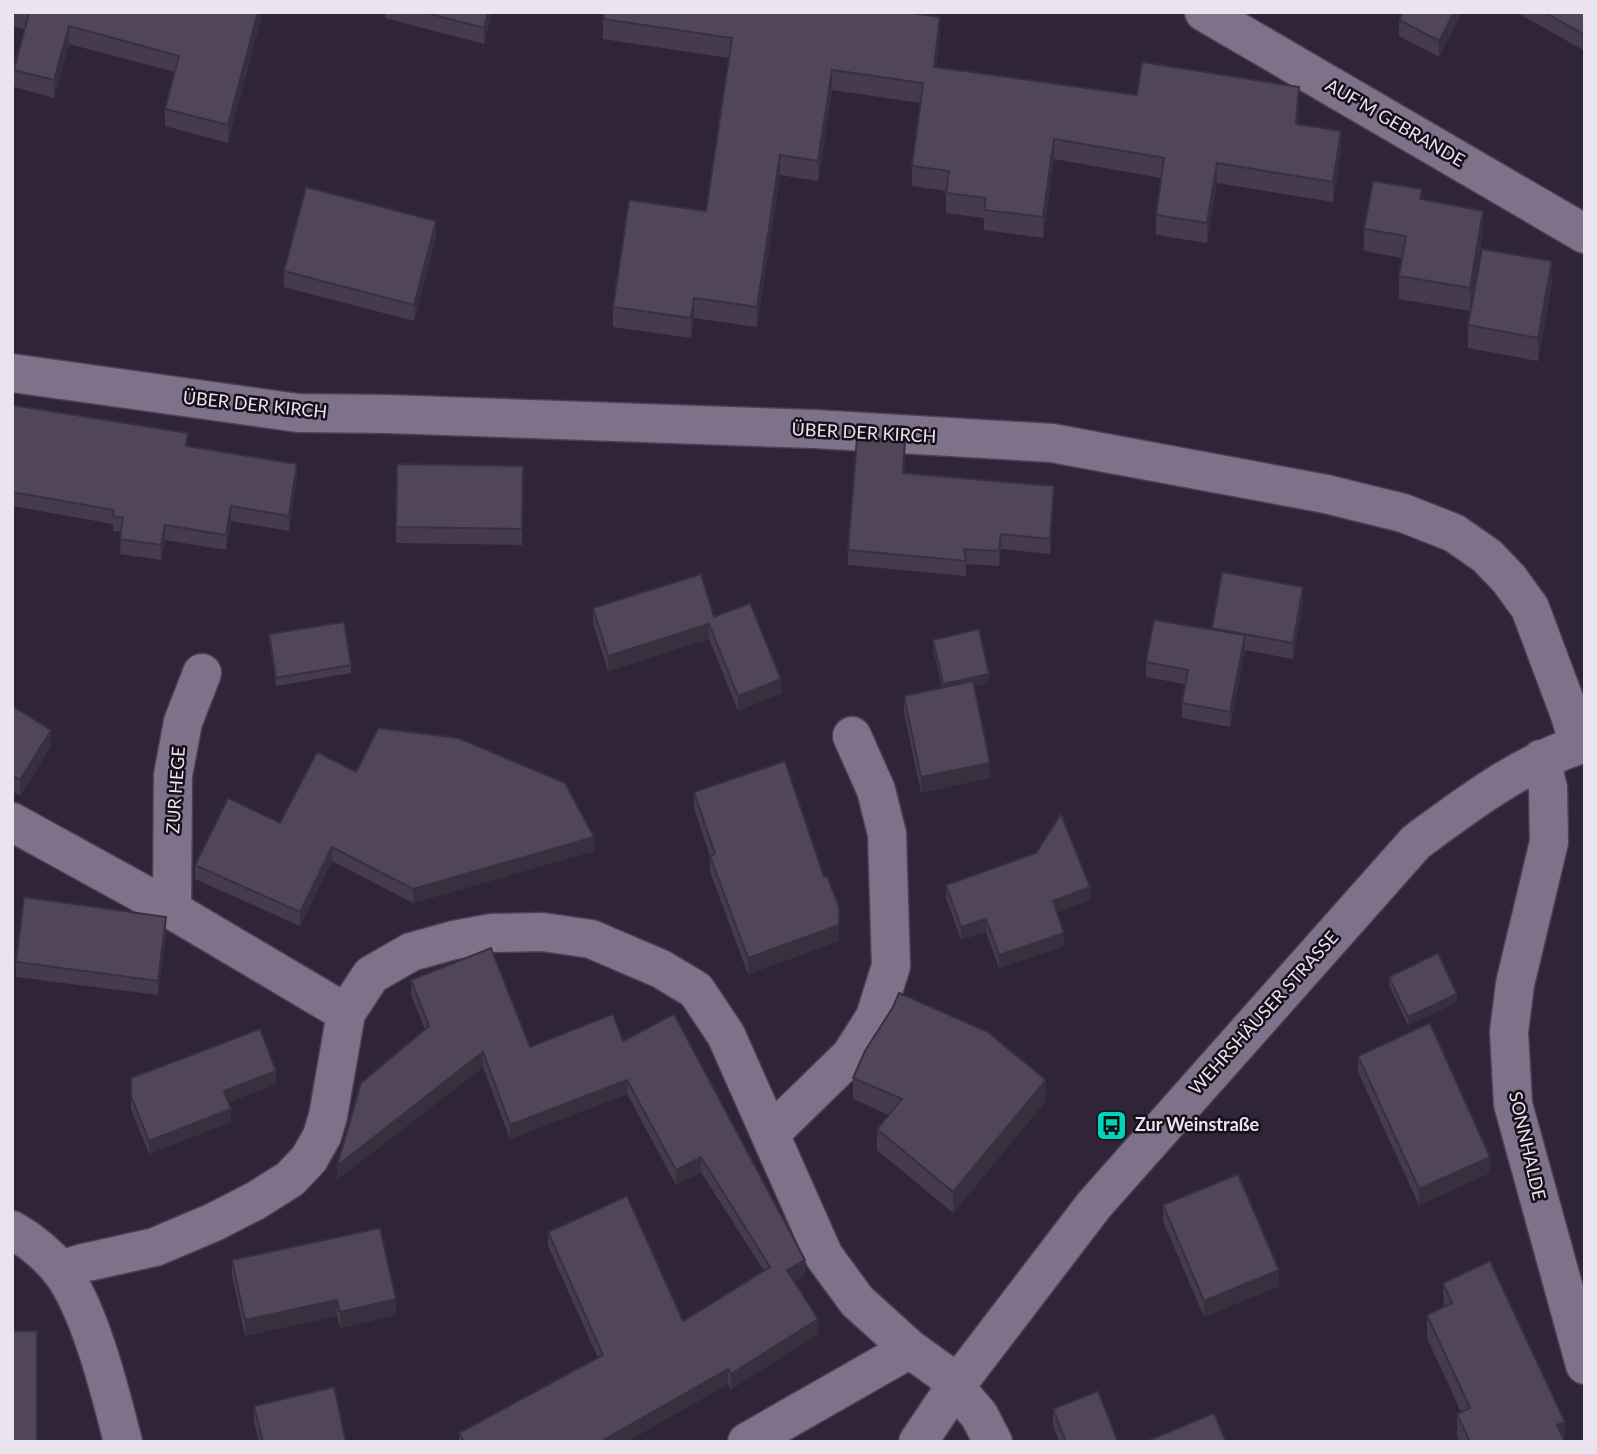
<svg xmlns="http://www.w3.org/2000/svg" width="1597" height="1454" font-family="Lato,sans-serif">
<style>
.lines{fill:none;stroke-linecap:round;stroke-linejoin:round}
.minor-casing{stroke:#4a4051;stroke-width:41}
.tertiary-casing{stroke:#4a4051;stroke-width:41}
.minor{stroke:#7e7189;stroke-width:38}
.tertiary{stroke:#7e7189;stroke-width:38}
.wall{fill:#463b4d}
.shaded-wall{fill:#39303f}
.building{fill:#51455a;stroke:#39303f;stroke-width:2}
.labels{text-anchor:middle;stroke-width:5;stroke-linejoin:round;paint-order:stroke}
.street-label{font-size:18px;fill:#eae3f0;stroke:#151019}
.poi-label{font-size:18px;font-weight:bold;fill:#eae3f0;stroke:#151019;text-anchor:start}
</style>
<rect width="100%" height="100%" fill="#2f2438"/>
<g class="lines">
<defs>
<path id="minor" d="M1204,12L1585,234
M12,373L298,413L388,414L815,429L1052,443L1326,494L1403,513L1454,533L1487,556L1509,579L1530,608L1570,715L1579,745
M1541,759L1548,788L1549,842L1515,984L1509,1032L1513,1104L1585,1365
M12,822L172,910L346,1013
M172,910L173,775L183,722L202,673
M770,1134L851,1055L875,1017L891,966L887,834L876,790L852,736
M60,1270L83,1263L155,1247L214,1222L255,1201L290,1179L309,1159L322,1136L328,1116L346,1013L371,975L411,952L454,940L492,933L543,932L591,939L661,969L696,990L726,1035L824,1256L857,1301L910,1349L942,1372L979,1415L993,1442
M747,1442L910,1349"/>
<path id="tertiary" d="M12,1230C30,1240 48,1255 61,1271C90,1309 111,1395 123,1442
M918,1442L955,1387L1094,1205L1416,842C1469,803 1521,763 1585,743"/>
</defs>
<use href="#minor" class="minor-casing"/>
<use href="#tertiary" class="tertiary-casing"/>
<use href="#minor" class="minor"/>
<use href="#tertiary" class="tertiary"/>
</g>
<path class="wall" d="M12,12H262L228,143L165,126V109L175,72L69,44L54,98L14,87V70L24,29L12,26Z
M385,12H492L484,44L385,18Z
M1403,12H1462L1439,57L1399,36V20Z
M1516,12H1585V51Z
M603,19L940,37L936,68L1137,95L1299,107L1298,124L1341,151L1333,202L1217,183L1207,243L1156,235V215L1161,178L1054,159L1043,238L984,230V218L946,213V191L912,186V166L921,103L832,90L818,181L780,175L757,327L694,318L691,338L613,327V307L706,211L729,58L603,39Z
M1422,200L1483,234L1470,311L1399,299V276L1402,258L1364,251V229Z
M436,237L414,321L284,287V271Z
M1552,283L1538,361L1468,348V325Z
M12,405L188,446L297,479L289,531L231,521L226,550L165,540L161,560L120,554L121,532L113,531V524L12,506Z
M905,456L904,473L1054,501L1050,554L1001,549L999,566L966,564V576L848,565V550Z
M397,464L523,466L522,545L396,543Z
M1222,572L1303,603L1293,659L1245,650L1230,727L1182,718V703L1185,684L1146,677V662L1212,629Z
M593,608L714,617L781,693L738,711L709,639L608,671L593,623Z
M269,634L351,665V673L276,686L269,642Z
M933,640L989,682L974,686L990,778L921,793L904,712V696L942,688L933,648Z
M12,706L51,746L20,796L12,791Z
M356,772L594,851L413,903L332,861L300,926L195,879V865L280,823Z
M694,792L839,941L748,974L710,872V856L694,808Z
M946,885L1090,900L1057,912L1064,946L999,968L986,932L961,940L946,898Z
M166,932L158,995L16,977V962Z
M1389,977L1457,1002L1408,1025L1389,985Z
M411,980L530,1047L623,1041L805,1275L794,1281L818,1334L731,1389L728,1384L626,1442H459V1433L598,1358L548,1246V1232L683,1321L764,1271L701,1172L676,1185L627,1094L510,1139L483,1067L337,1180L425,1029L411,995Z
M1358,1056L1490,1173L1419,1205L1358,1072Z
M131,1078L276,1084L229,1102L231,1122L149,1154L131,1109Z
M853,1078L1046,1101L953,1213L877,1150V1129L889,1115L853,1099Z
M1163,1205L1279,1286L1204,1317L1163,1221Z
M232,1260L396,1315L340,1328L337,1316L245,1336L232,1276Z
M1443,1283L1565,1442H1460L1457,1436V1414L1461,1412L1427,1338V1315L1444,1307Z
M254,1406L346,1442H259L254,1422Z
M1053,1409L1118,1442H1059L1053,1425Z"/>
<path class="shaded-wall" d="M258,12H262V16L228,143V125Z
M488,12H492L484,44V28Z
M1454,12H1462L1439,57V41Z
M940,17V37L934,88V67Z
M69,26V44L54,98V80Z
M832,70V90L818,181V161Z
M1299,87V107L1296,144V124Z
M1341,131V151L1333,202V182Z
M1054,139V159L1043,238V217Z
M780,155V175L757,327V307Z
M1217,163V183L1207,243V223Z
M1483,211V234L1470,311V288Z
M436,221V237L414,321V305Z
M1552,261V283L1538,361V338Z
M694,298V318L691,338V318Z
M297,464V479L289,531V516Z
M1054,486V501L1050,554V539Z
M231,506V521L226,550V535Z
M165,525V540L161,560V545Z
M1001,534V549L999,566V551Z
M1303,587V603L1293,659V643Z
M709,624V639L608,671V656Z
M1245,635V650L1230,727V712Z
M989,674V682L943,693V684Z
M781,679V693L738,711V696Z
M51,730V746L20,796V780Z
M990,763V778L921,793V777Z
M594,837V851L413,903V889Z
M332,847V861L300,926V912Z
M1090,887V900L1053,914V901Z
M166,917V932L158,995V981Z
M986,919V932L961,940V927Z
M839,925V941L748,974V958Z
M1064,933V946L999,968V955Z
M1457,994V1002L1408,1025V1017Z
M483,1052V1067L337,1180V1166Z
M276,1071V1084L224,1104V1091Z
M627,1080V1094L510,1139V1125Z
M1046,1080V1101L953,1213V1192Z
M231,1109V1122L149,1154V1141Z
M701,1157V1172L676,1185V1170Z
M1490,1157V1173L1419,1205V1189Z
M805,1260V1275L787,1285V1270Z
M1279,1270V1286L1204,1317V1301Z
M396,1299V1315L340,1328V1312Z
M337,1300V1316L245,1336V1320Z
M818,1319V1334L731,1389V1374Z
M728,1369V1384L626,1442H600Z
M1565,1422V1442L1557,1425Z"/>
<path class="building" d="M26,12H258L228,125L165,109L179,56L69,26L54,80L14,70L29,13Z
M423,12H488L484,28Z
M604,12H905L940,17L934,67L1137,95L1142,62L1299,87L1296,124L1341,131L1333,182L1217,163L1207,223L1156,215L1164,158L1054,139L1043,217L984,210L986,198L946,193L949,171L912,166L923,83L832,70L818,161L780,155L757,307L694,298L691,318L613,307L629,200L706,211L732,38L603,19Z
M1403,12H1454L1439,41L1399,20Z
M1544,12H1585V35Z
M1373,181L1422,189L1420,199L1483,211L1470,288L1399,276L1406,236L1364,229Z
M306,187L436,221L414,305L284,271Z
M1482,249L1552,261L1538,338L1468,325Z
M12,405L188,433L186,446L297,464L289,516L231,506L226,535L165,525L161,545L120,539L123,518L113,516L114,510L12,492Z
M857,438L905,441L903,473L1054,486L1050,539L1001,534L999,551L964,549L966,561L848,550Z
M397,464L523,466L522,529L396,527Z
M1222,572L1303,587L1293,643L1212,628Z
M701,574L714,617L750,603L781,679L738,696L709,624L608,656L593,608Z
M1154,620L1245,635L1230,712L1182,703L1188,670L1146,662Z
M344,622L351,665L276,678L269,634Z
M979,629L989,674L943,684L933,640Z
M973,681L990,763L921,777L904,696Z
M12,706L51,730L20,780L12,775Z
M378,728L458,738L565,783L594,837L413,889L332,847L300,912L195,865L228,798L280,823L317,752L356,772Z
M785,761L824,877L827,876L839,907V925L748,958L710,856L715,854L694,792Z
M1061,814L1090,887L1053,901L1064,933L999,955L986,919L961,927L946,885L1036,853Z
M24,897L166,917L158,981L16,962Z
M491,948L530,1047L613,1014L623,1041L674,1014L805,1260L787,1270L818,1319L731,1374L728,1369L600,1442H464L459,1433L603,1355L548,1232L627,1196L683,1321L770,1267L701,1157L676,1170L627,1080L510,1125L483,1052L337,1166L361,1083L429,1026L411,980Z
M1438,953L1457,994L1408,1017L1389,977Z
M899,993L988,1032L1046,1080L953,1192L877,1129L902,1099L853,1078L865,1051L893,1007Z
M1430,1023L1490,1157L1419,1189L1358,1056Z
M260,1029L276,1071L224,1091L231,1109L149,1141L131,1096V1078Z
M1238,1174L1279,1270L1204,1301L1163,1205Z
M380,1228L396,1299L340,1312L337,1300L245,1320L232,1260Z
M1490,1261L1565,1422L1557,1425L1565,1442H1470L1457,1414L1470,1408L1427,1315L1452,1303L1443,1283Z
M12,1331H37V1442H12Z
M334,1387L346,1442H263L254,1406Z
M1098,1391L1118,1442H1066L1053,1409Z
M1214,1413L1226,1442H1145Z"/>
<defs>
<symbol id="bus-square" viewBox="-11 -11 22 22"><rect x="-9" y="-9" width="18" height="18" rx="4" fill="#00d5b7" stroke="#151019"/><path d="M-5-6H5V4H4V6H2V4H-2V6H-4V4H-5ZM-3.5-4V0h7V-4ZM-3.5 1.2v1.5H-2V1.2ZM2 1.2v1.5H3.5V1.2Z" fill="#111"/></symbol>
</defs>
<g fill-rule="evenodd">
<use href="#bus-square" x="1094" y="1108" width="35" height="35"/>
</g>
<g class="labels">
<g class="street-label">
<text transform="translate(1395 123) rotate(30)" y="6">AUF'M GEBRANDE</text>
<text transform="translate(255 405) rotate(6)" y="6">ÜBER DER KIRCH</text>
<text transform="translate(864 433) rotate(3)" y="6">ÜBER DER KIRCH</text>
<text transform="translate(176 790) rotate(-86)" y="6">ZUR HEGE</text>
<text transform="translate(1264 1013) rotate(-48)" y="6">WEHRSHÄUSER STRASSE</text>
<text transform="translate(1527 1146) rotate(77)" y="6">SONNHALDE</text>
</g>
<g class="poi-label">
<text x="1135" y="1131">Zur Weinstraße</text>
</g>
</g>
<rect width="1597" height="1454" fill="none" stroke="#eae3f0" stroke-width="28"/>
</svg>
